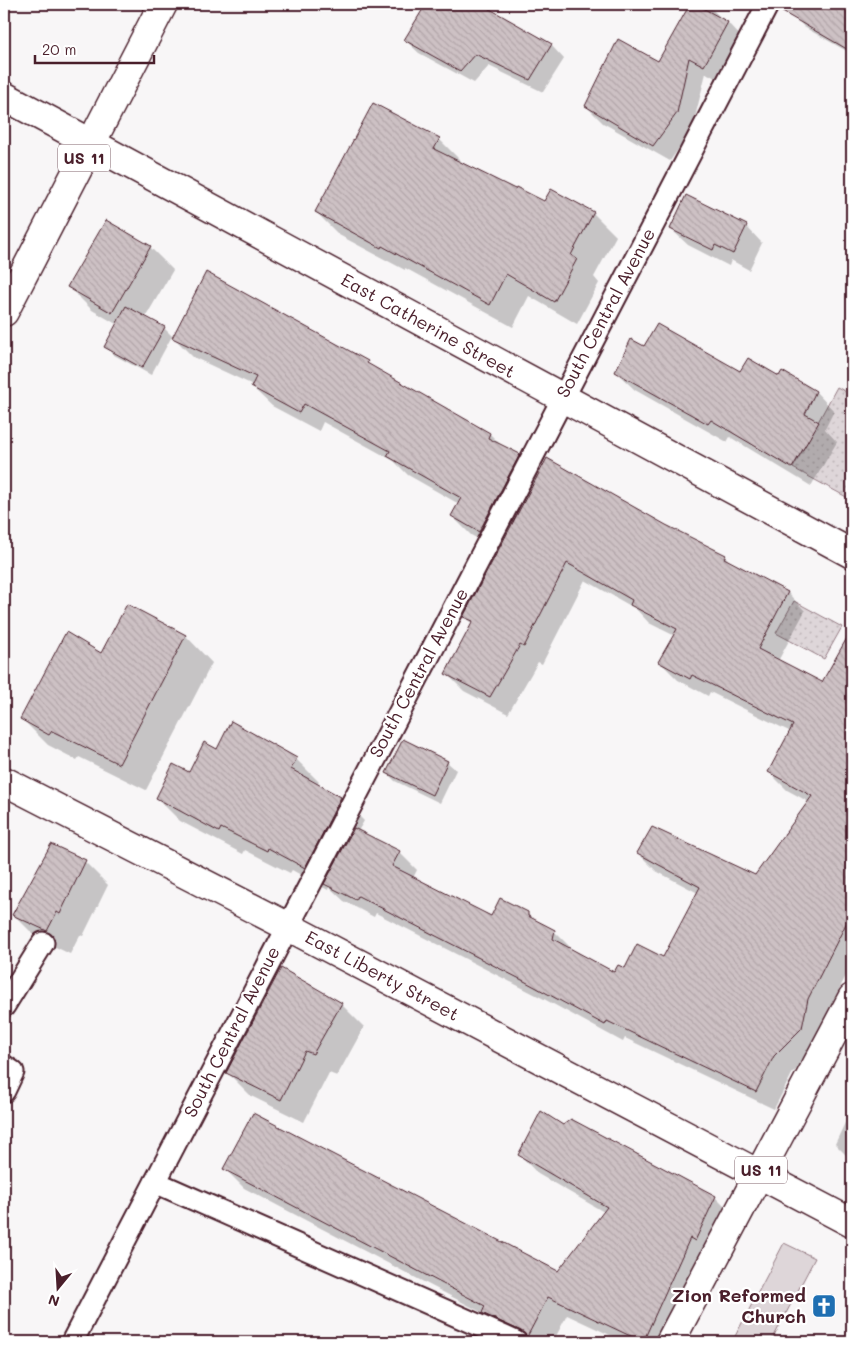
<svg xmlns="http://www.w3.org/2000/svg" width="856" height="1346" font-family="Mali,sans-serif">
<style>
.grass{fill:url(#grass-dots);stroke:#947a82}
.green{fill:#ded6d9;stroke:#947a82}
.shadow{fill:#0003}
.building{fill:url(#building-back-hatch);stroke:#4a1f2b}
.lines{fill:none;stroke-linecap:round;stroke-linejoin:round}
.lane-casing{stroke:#4a1f2b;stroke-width:25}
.street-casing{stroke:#4a1f2b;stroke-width:31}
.primary-casing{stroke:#4a1f2b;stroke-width:31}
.lane{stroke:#fff;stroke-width:21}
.street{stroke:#fff;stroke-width:28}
.primary{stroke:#fff;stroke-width:28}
.labels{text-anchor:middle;stroke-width:4.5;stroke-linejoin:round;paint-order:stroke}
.shield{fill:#fff;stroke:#80626b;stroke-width:1}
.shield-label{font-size:16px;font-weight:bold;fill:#4a1f2b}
.street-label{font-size:18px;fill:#4a1f2b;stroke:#fff}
.poi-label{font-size:18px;font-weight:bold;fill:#4a1f2b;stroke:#fff;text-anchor:end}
</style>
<defs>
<pattern id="grass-dots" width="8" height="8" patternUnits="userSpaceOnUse" patternTransform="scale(1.25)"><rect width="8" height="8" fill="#ded6d9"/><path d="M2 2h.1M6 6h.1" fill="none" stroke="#c0b7ba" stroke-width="1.8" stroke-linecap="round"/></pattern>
<pattern id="building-back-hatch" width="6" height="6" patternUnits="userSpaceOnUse" patternTransform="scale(1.25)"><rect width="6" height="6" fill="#cdc1c4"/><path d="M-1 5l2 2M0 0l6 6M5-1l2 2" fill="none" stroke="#b2a5a9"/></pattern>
</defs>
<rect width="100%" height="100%" fill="#f8f6f7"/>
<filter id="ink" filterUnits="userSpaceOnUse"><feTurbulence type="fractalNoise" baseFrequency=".02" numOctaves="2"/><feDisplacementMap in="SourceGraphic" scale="10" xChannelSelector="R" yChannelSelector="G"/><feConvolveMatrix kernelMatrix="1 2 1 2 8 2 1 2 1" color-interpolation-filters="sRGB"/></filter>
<g filter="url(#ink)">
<path class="grass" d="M837,387L852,395V500L793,468Z
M794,601L842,627L824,659L776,633Z"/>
<path class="green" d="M784,1243L815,1258L771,1342H732Z"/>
<path class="shadow" d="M428,4H478L551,45L564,59L543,92L489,66L474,83L419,53L405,40Z
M692,4H707L719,16V18L728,23L744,40L721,81L706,73L692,129L670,161L603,123L586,106L658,63Z
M804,4H852V54L804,27L796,18Z
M439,139L462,162L461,164L516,191L545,203L593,213L616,236L594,277L599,283L577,324L529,296L513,327L405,268V270L339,235L316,212Z
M746,226L762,243L749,270L731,260L729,266L688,245L671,229Z
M150,247L173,270L145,318L164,328L172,336L151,375L114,355L106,347L118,325L92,310L69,287Z
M174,338L367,362L372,367L490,434L502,446L519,455L539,476L666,526L725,556L731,563L788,593L805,611L778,661L822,683L852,631V964L825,1017L819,1046L792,1074L774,1109L625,1038L623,1042L544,999L376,913L374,917L344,901L329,887L328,890L292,870L290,873L245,850L243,854L180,821L157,798L218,751L296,759L319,782L317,785L341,798L364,821L358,831L399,852L417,870L413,878L492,918L527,913L536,922L554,931L572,949V951L615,974L664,958L698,893L656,871L638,853L755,877L809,802L787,790L769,772L791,732L710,692L708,696L678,680L660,662L675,636L649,623L636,609L585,580L542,664L538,662L508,714L464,691L446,673L473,624L465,616L500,551L471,535L452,516L459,504L408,475L394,461L323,422L319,431L272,406L252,387L253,385L193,357Z
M644,348L741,372L780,378L783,372L816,392L834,411L825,429L837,442L811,486L730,437L727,442L635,390L616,372Z
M127,606L186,636L212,663L146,790L79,757L77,760L48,745L21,718L101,655Z
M447,762L456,770L440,803L395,781L387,773Z
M85,862L108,885L83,936L80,935L70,954L37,938L14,915Z
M281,970L341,1004L364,1027L337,1076L329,1073L304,1122L251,1096L228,1073Z
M852,1108V1161L835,1144Z
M563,1126L715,1197L734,1216L671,1342H625L567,1315L553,1342H525L502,1332L483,1313L244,1188L225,1169L559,1273L604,1212L538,1174L519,1154Z"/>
<path class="building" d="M426,4H481L552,44L530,80L475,54L460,71L404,40Z
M690,4H702L701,7L728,22L704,66L689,58L677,113L653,146L585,106L618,39L658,61Z
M780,4H852V52L779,10Z
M373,103L440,138L434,149L515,189L516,187L544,201L551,189L594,212L571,255L577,259L554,302L506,274L490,305L382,246L381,248L315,212Z
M686,195L747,225L733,254L715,245L713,250L670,229Z
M106,220L151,246L112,313L67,287Z
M206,272L368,361L367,363L490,433L488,438L520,454L479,532L451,516L461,498L387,456L390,451L304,404L299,413L251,387L256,377L172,338Z
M126,306L165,327L142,368L104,347Z
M657,324L740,371L748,358L779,376L782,371L816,391L805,414L819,422L792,468L711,420L708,424L615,372L631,339L644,346Z
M547,458L666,525L726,555L724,558L788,592L758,649L822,682L852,629V912L808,999L802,1028L774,1056L756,1092L607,1021L605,1025L524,981L358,896L356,900L324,884L354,828L400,851L392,866L491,916L500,898L528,912V916L555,930L553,939L614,972L618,965L625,968L637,944L663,957L700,887L637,853L652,827L755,875L812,796L768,772L793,725L692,675L690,679L658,662L677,629L630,605L632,600L567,563L524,647L520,645L490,697L445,674L473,621L463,617Z
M127,604L186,635L119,764L52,731L49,735L20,719L66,632L101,653Z
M231,721L297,758L291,769L341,797L305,868L268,848L267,851L221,828L219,832L156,798L173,764L189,772L204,742L217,749Z
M403,739L448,761L432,795L386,773Z
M51,844L86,860L60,914L57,912L47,931L12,915Z
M281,968L342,1003L313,1054L305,1051L281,1100L226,1073Z
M541,1111L563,1125L571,1119L716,1196L695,1241L690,1238L643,1342L548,1297L527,1337L521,1331L482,1313L485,1306L223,1169L253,1113L558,1271L607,1207L518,1155Z
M471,1336L486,1342H469Z"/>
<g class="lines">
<defs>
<path id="lane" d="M4,1006L43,943
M4,1066L13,1072L4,1091
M155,1182L516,1342
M72,1342L768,4"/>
<path id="street" d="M4,96L852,554
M4,781L287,926L852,1223"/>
<path id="primary" d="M4,312L163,4
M670,1342L852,998"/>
</defs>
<use href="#lane" class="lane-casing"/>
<use href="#street" class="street-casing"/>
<use href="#primary" class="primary-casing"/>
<use href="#lane" class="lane"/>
<use href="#street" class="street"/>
<use href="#primary" class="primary"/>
</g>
</g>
<defs>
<symbol id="church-square" viewBox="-11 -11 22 22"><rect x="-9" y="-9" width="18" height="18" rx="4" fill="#1f6fb2" stroke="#fff"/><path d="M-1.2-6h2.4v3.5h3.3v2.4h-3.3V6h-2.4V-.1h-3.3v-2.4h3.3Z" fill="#fff"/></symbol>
</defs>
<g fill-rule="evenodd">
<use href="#church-square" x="810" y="1292" width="28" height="28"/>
</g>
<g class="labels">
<g class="shield">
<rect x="58" y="144.5" width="52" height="27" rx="4"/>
<rect x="735" y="1156.5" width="52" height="27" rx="4"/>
</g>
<g class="shield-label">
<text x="84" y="164">US 11</text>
<text x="761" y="1176">US 11</text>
</g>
<g class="street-label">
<text transform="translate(606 313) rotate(-62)" y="6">South Central Avenue</text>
<text transform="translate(428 326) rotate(29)" y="6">East Catherine Street</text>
<text transform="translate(419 673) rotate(-62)" y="6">South Central Avenue</text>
<text transform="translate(382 976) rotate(28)" y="6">East Liberty Street</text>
<text transform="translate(232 1032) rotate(-63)" y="6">South Central Avenue</text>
</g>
<g class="poi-label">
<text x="806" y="1302">Zion Reformed<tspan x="806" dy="21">Church</tspan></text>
</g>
</g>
<rect width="856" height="1346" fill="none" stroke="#fff" stroke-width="20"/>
<rect x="10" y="10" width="836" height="1326" fill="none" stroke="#4a1f2b" stroke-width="2" filter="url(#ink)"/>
<g transform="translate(58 1288) rotate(198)" stroke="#ffffff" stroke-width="4" paint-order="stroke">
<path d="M0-4L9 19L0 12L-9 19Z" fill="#4a1f2b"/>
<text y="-8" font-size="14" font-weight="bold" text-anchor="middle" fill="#4a1f2b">N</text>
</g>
<path d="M35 55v8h119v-8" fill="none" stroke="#4a1f2b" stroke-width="2.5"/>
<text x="42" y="55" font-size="15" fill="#4a1f2b" stroke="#ffffff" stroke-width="4" paint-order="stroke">20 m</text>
</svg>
